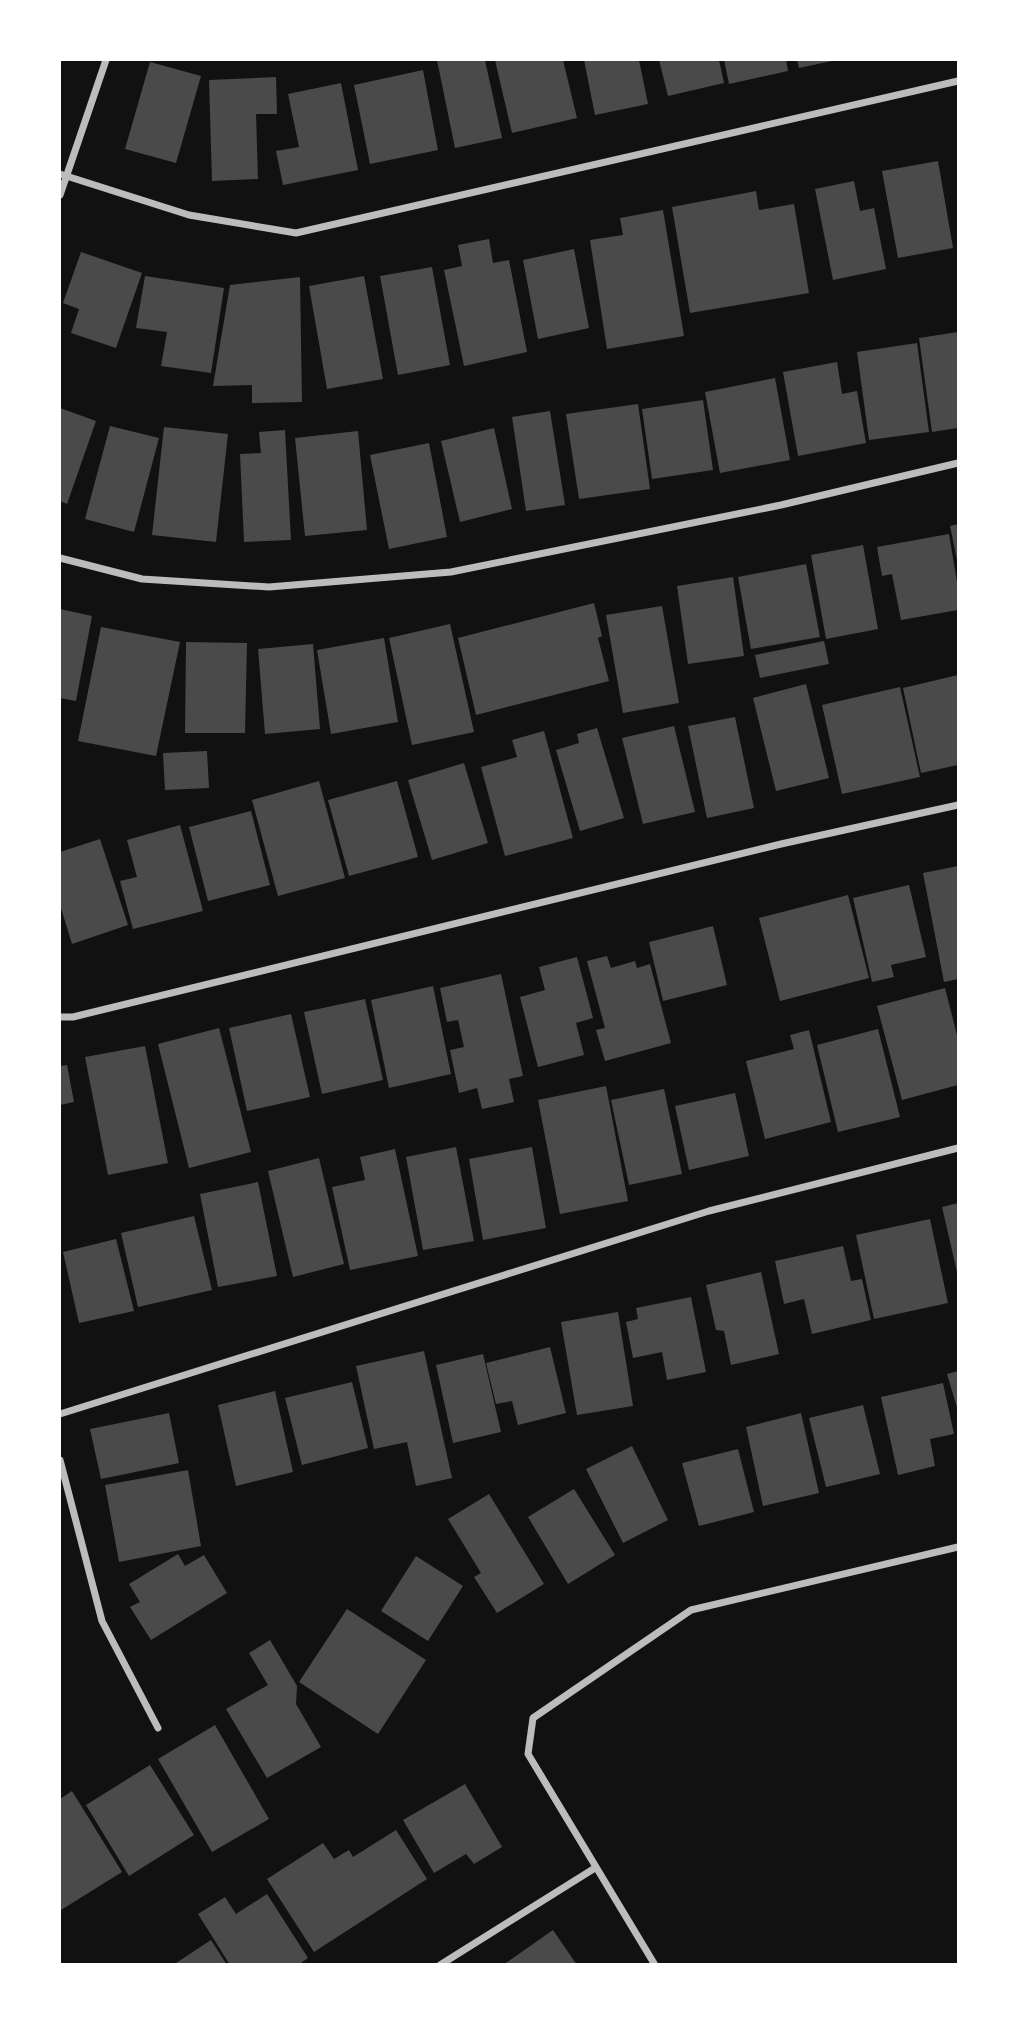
<svg xmlns="http://www.w3.org/2000/svg" width="1018" height="2024" font-family="Rubik,sans-serif">
<style>
.building{fill:#4a4a4a}
.lines{fill:none;stroke-linecap:round;stroke-linejoin:round}
.minor{stroke:#bcbcbc;stroke-width:7}
</style>
<rect width="100%" height="100%" fill="#111"/>
<path class="building" d="M437,60H485L502,138L455,148Z
M495,60H563L577,118L512,133Z
M584,60H639L648,104L595,115Z
M659,60H719L724,83L668,96Z
M724,60H786L788,71L729,84Z
M797,60H832V61L799,68Z
M150,62L201,76L176,163L125,149Z
M423,70L438,150L370,164L354,85Z
M276,77L277,114H256L258,179L212,181L209,80Z
M341,83L358,170L283,185L276,151L299,147L288,94Z
M938,161L953,248L898,258L882,171Z
M854,181L860,211L874,208L886,269L833,280L815,189Z
M756,191L759,210L794,204L809,293L690,313L672,207Z
M663,210L684,336L607,349L590,240L623,235L620,218Z
M489,239L493,263L509,260L527,352L464,366L444,270L462,266L458,245Z
M574,249L589,328L538,339L523,260Z
M81,252L142,273L116,348L71,333L79,309L63,303Z
M432,267L450,365L398,375L380,276Z
M145,276L224,288L211,373L161,366L167,332L136,328Z
M364,276L383,379L327,389L309,286Z
M300,277L302,402L252,403V385L213,386L230,285Z
M958,332V428L932,432L919,338Z
M917,343L929,432L869,440L857,352Z
M837,362L842,394L857,391L866,443L798,456L783,372Z
M775,378L790,460L720,473L705,392Z
M703,400L713,470L652,479L642,409Z
M638,404L650,489L579,499L566,414Z
M60,408L96,421L67,504L60,501Z
M550,411L565,505L526,511L512,417Z
M110,426L159,438L134,532L85,519Z
M164,427L228,434L216,542L152,535Z
M494,428L512,509L460,522L441,441Z
M285,430L291,540L244,542L240,454L261,453L259,432Z
M358,431L367,530L305,536L295,438Z
M429,443L447,537L389,549L370,455Z
M958,524V560H957L950,526Z
M949,534L958,588V610L901,620L892,574L882,576L877,547Z
M863,545L878,629L826,639L811,555Z
M806,564L820,637L751,649L738,577Z
M733,577L744,656L688,664L677,586Z
M594,603L602,636L598,638L609,681L476,715L458,638Z
M662,606L679,703L623,713L606,615Z
M60,609L92,616L76,701L60,698Z
M450,624L474,732L412,745L389,638Z
M101,627L180,642L156,756L78,741Z
M384,638L398,722L331,734L317,650Z
M824,641L829,664L760,678L755,655Z
M186,642L247,643L245,733H185Z
M313,644L320,729L265,734L258,649Z
M958,675V765L921,773L903,688Z
M806,684L829,778L776,791L753,698Z
M900,687L920,777L842,794L822,705Z
M735,717L754,808L707,818L688,726Z
M674,726L695,812L643,824L622,738Z
M597,728L624,818L580,831L556,750L579,743L577,734Z
M544,731L573,838L505,856L481,767L517,757L512,740Z
M207,751L209,788L165,790L163,753Z
M464,763L488,843L432,860L408,780Z
M319,781L345,878L278,896L252,800Z
M397,781L418,857L349,876L328,800Z
M251,811L270,885L208,901L189,827Z
M180,825L203,911L133,929L120,881L137,877L127,840Z
M100,839L128,925L72,944L60,905V852Z
M958,866V979L944,982L923,873Z
M909,885L926,957L891,965L894,977L872,982L853,898Z
M848,895L869,978L780,1001L759,918Z
M713,926L727,985L663,1001L649,942Z
M607,956L611,968L635,961L637,968L650,964L671,1043L605,1061L596,1030L605,1028L587,961Z
M577,957L593,1018L576,1023L584,1055L538,1067L520,997L545,990L539,967Z
M501,974L523,1076L509,1079L514,1102L482,1109L477,1088L459,1093L450,1050L464,1047L458,1020L447,1022L440,988Z
M433,986L451,1074L389,1088L371,1000Z
M945,988L958,1039V1085L902,1100L877,1006Z
M365,999L383,1080L322,1094L304,1012Z
M291,1014L310,1097L247,1111L229,1028Z
M219,1028L251,1152L189,1168L158,1044Z
M878,1029L900,1117L838,1132L817,1045Z
M809,1030L831,1122L765,1139L746,1061L794,1049L790,1035Z
M145,1046L168,1163L108,1175L85,1057Z
M67,1065L74,1102L60,1105V1066Z
M606,1086L628,1201L560,1214L538,1100Z
M664,1089L682,1174L629,1185L611,1100Z
M735,1093L749,1156L689,1170L675,1106Z
M456,1147L474,1241L423,1250L406,1157Z
M532,1147L546,1228L483,1240L469,1159Z
M395,1149L418,1256L350,1270L332,1187L365,1180L360,1157Z
M319,1158L344,1264L293,1277L268,1171Z
M258,1182L277,1276L218,1287L200,1194Z
M958,1203V1271L957,1272L942,1207Z
M194,1216L212,1290L138,1307L121,1233Z
M930,1219L948,1303L874,1319L856,1235Z
M116,1239L134,1311L79,1323L63,1252Z
M843,1246L851,1281L862,1279L871,1320L812,1334L804,1299L784,1304L775,1261Z
M761,1272L779,1354L731,1365L724,1331L716,1330L706,1285Z
M691,1297L706,1372L667,1380L662,1352L633,1358L626,1322L638,1319L636,1308Z
M618,1312L633,1406L577,1415L561,1322Z
M550,1347L566,1413L518,1425L512,1401L496,1404L486,1363Z
M424,1351L452,1478L416,1486L407,1442L374,1449L356,1366Z
M483,1354L501,1432L453,1443L436,1365Z
M958,1371V1411L947,1374Z
M352,1382L368,1448L302,1465L285,1398Z
M943,1383L954,1434L930,1439L935,1466L898,1475L881,1397Z
M275,1391L293,1472L236,1486L218,1405Z
M863,1405L880,1474L826,1487L809,1418Z
M169,1413L179,1463L101,1479L90,1429Z
M801,1413L819,1493L763,1506L746,1427Z
M632,1446L668,1520L623,1543L586,1469Z
M738,1449L754,1512L699,1526L682,1463Z
M188,1470L201,1546L119,1562L105,1485Z
M574,1489L615,1555L568,1584L528,1517Z
M489,1494L544,1584L497,1613L474,1577L481,1573L448,1519Z
M178,1554L185,1566L204,1555L227,1593L151,1640L130,1607L140,1602L129,1584Z
M416,1556L463,1586L428,1641L381,1611Z
M347,1609L426,1660L378,1734L299,1682Z
M270,1640L297,1686L296,1704L321,1747L267,1778L226,1709L268,1685L249,1653Z
M215,1725L269,1819L212,1852L158,1759Z
M150,1765L194,1835L129,1876L86,1805Z
M465,1784L502,1847L474,1864L466,1854L434,1873L403,1820Z
M72,1791L122,1872L61,1910L60,1907V1799Z
M396,1830L427,1879L314,1952L267,1879L323,1843L334,1859L349,1850L353,1857Z
M267,1894L308,1958L298,1965H230L198,1914L225,1897L236,1914Z
M553,1930L577,1965H503Z
M211,1940L227,1965H173Z"/>
<g class="lines">
<path class="minor" d="M60,174L189,215L296,233L958,81
M60,195L106,60
M60,558L142,579L269,587L451,572L781,505L958,463
M60,1017H73L781,844L958,805
M60,1414L709,1211L958,1148
M60,1460L102,1621L158,1728
M440,1965L595,1868
M655,1965L528,1754L533,1718L691,1610L958,1547"/>
</g>
<rect width="1018" height="2024" fill="none" stroke="#ffffff" stroke-width="122"/>
</svg>
